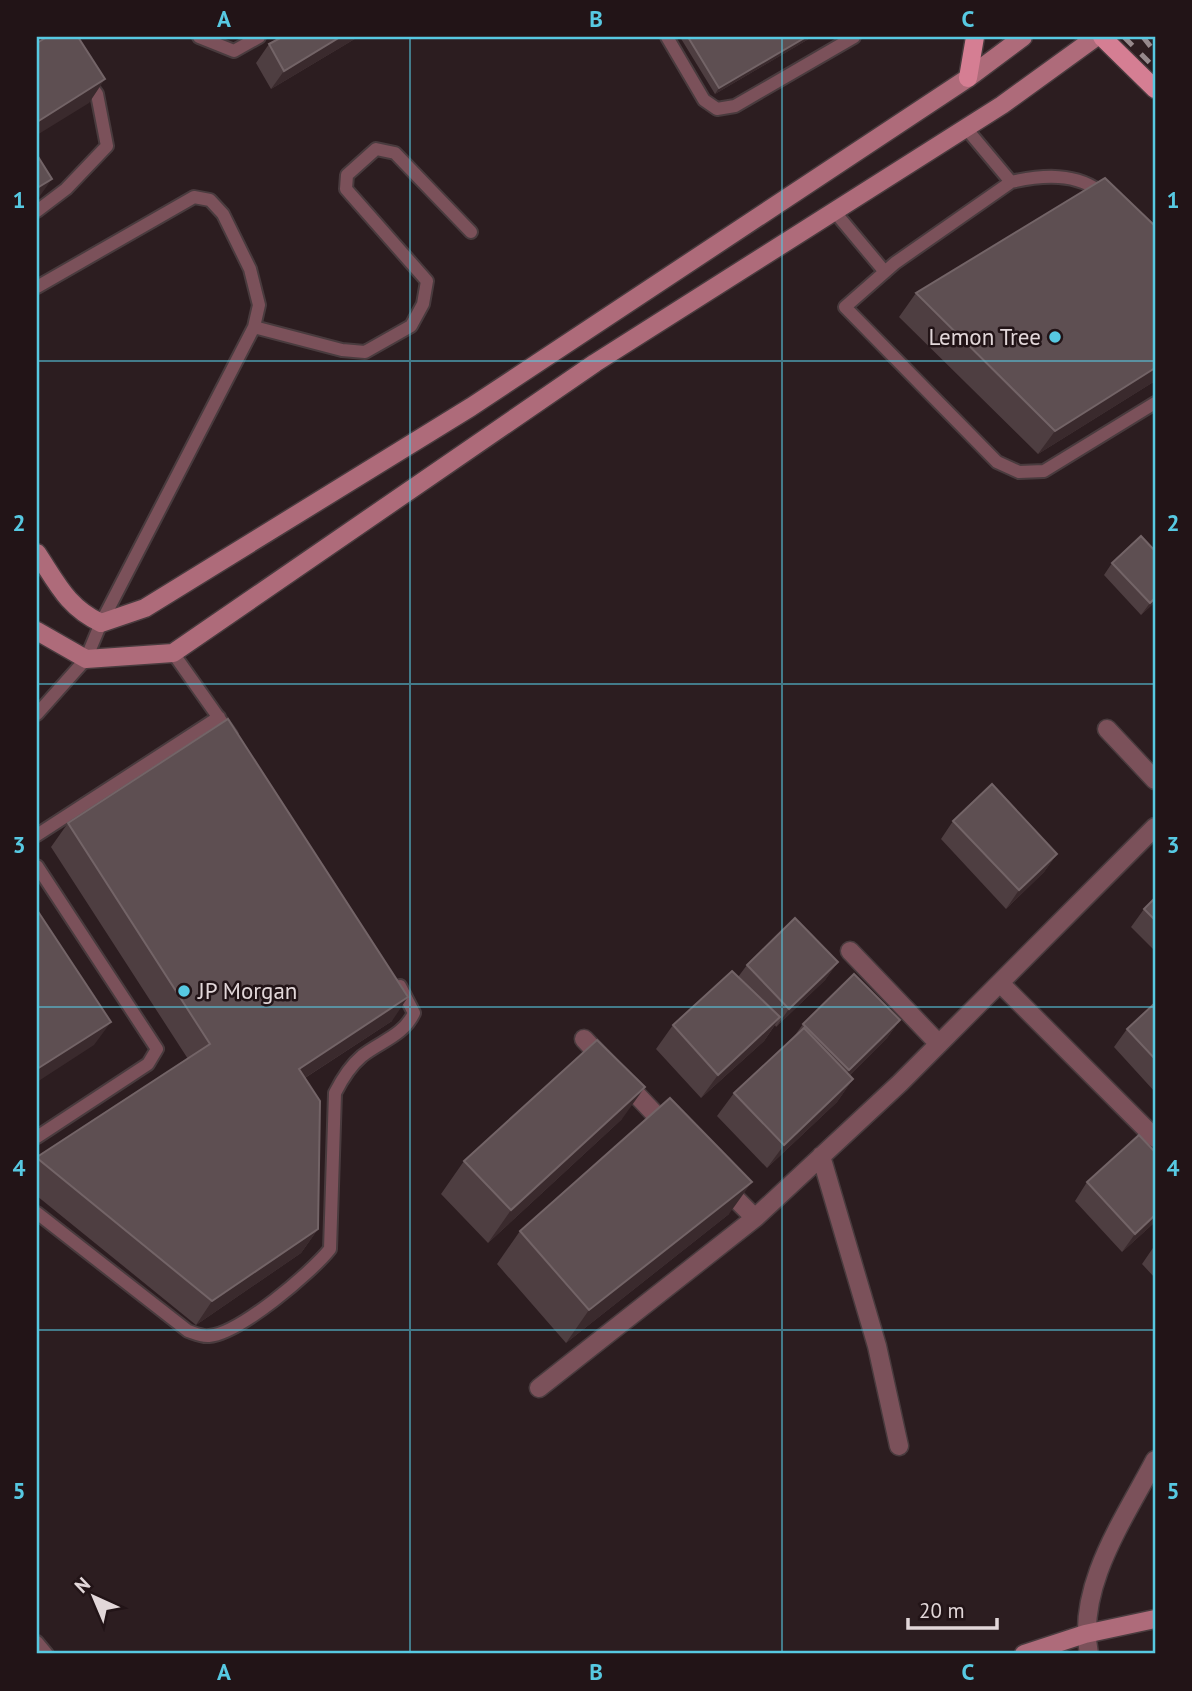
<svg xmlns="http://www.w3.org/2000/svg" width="1192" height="1691" font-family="'PT Sans',sans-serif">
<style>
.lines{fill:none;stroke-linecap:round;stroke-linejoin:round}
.service-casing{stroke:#493b3e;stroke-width:16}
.minor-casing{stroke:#493b3e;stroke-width:21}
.secondary-casing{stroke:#493b3e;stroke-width:21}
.primary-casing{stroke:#493b3e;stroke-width:21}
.service{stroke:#7b515a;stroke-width:12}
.minor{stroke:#7b515a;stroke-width:18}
.secondary{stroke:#ae6b7a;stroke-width:18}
.primary{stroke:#d57e93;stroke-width:18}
.rail{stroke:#96898c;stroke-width:5;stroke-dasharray:12 12;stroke-linecap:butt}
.wall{fill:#4e3e41}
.shaded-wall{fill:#3a2a2d}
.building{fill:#5e4f52;stroke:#736467;stroke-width:2}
.grid{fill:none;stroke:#57c9e2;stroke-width:2;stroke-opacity:0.55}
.poi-dot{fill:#57c9e2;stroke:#221417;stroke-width:2.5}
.labels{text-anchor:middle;stroke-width:5;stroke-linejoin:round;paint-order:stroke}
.poi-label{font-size:23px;fill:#e2d7d9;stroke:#221417;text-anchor:end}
.neatline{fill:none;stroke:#57c9e2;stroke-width:2.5}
.grid-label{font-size:23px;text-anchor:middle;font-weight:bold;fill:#57c9e2}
</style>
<rect width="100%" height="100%" fill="#2c1d20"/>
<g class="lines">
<defs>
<path id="service" d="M199,37L234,51L259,37
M667,37L704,100L717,109L735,106L854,37
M965,127L1011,182
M1103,194C1077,172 1042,175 1011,182L895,263L845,307L997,462L1019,472L1044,471L1155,403
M37,211L66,189L107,146L97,94L86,79
M834,211L885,272
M37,287L194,197L210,200L223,214L250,269L259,305L254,327L101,623L86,659L37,714
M254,327L342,350L365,352L411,326L423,304L427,281L346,189L347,175L376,149L395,153L471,232
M173,653L231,735
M37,835L219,717
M37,866L157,1049L148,1064L37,1137
M37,1213L188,1331C194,1333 202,1337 209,1336C239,1334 311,1273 330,1249L335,1093C342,1079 350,1066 362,1056C381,1041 403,1036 414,1013L400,986
M37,1642L47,1654"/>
<path id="minor" d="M1107,729L1155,780
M850,951L939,1044
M1001,984L1155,1138
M584,1039L670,1130
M821,1156L877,1346L899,1446
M723,1186L755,1218
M539,1388L755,1218L900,1083L1155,827
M1089,1654C1076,1586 1125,1518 1155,1460"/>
<path id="secondary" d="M37,553C57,583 67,607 101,623L145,608L471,407L968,78L1023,37
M37,631L86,659L173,653L595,363L1002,105L1096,37
M1024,1654L1085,1634L1155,1619"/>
<path id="primary" d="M1102,37L1155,89
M968,78L975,37"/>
</defs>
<use href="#service" class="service-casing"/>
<use href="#minor" class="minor-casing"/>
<use href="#secondary" class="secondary-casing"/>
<use href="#primary" class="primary-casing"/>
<use href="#service" class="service"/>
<use href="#minor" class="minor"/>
<use href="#secondary" class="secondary"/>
<use href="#primary" class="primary"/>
<path class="rail" d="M1124,37L1155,68
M1143,37L1155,52"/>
</g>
<path class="wall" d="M358,37L271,89L256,63L269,44Z
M680,37H812L715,94Z
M916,293L1155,381L1038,454L899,317Z
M1112,563L1155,602L1141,615L1104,575Z
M953,821L1057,854L1044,872L1006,909L941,839Z
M68,823L392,1021L305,1078L318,1229L301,1253L196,1325L37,1196V1157L188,1059L51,847Z
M1155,898V951L1131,927L1144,909Z
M838,962L825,980L776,1027L775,1025L764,1041L701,1098L656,1049L673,1025L738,977L747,965Z
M1155,1003V1092L1114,1047L1127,1029Z
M900,1020L887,1038L850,1075L853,1079L837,1102L767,1168L717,1116L734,1093L793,1038L803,1024Z
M622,1119L488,1243L441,1194L464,1161Z
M1087,1182L1155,1222L1122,1252L1075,1201Z
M729,1214L566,1343L497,1264L520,1231Z
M1155,1245V1278L1142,1264Z"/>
<path class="shaded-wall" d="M340,37H358L271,89L284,71Z
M806,37H812L715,94L719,88Z
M105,79L89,103L37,135V122Z
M52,179L37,200V188Z
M1155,368V381L1038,454L1055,431Z
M1155,598V602L1141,615L1150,603Z
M1057,854L1044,872L1006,909L1019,890Z
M838,962L825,980L776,1027L789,1009Z
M408,997L392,1021L283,1092L299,1069Z
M780,1017L764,1041L701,1098L718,1075Z
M900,1020L887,1038L836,1088L849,1070Z
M111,1022L94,1045L37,1082V1069Z
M853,1079L837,1102L767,1168L784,1145Z
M645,1087L622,1119L488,1243L511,1210Z
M752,1182L729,1214L566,1343L589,1310Z
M1155,1215V1222L1122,1252L1135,1234Z
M318,1229L301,1253L196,1325L212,1301Z"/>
<path class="building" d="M47,37H78L105,79L37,122V43Z
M282,37H340L284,71L269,44Z
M688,37H806L719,88Z
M37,155L52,179L37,188Z
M1105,178L1155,226V368L1055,431L916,293Z
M1141,536L1155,551V598L1150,603L1112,563Z
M228,719L408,997L299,1069L320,1101L318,1229L212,1301L37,1158V1157L210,1044L68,823Z
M992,784L1057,854L1019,890L953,821Z
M1155,898V920L1144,909Z
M37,910L111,1022L37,1069Z
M795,918L838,962L789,1009L747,965Z
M732,971L780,1017L718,1075L673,1025Z
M854,974L900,1020L849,1070L803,1024Z
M1155,1003V1059L1127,1029Z
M804,1028L853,1079L784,1145L734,1093Z
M597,1040L645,1087L511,1210L464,1161Z
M670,1098L752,1182L589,1310L520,1231Z
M1139,1135L1155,1152V1215L1135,1234L1087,1182Z"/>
<path class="grid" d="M410,37V1654M782,37V1654M37,361H1155M37,684H1155M37,1007H1155M37,1330H1155"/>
<g class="poi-dot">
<circle cx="1055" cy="337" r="7"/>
<circle cx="184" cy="991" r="7"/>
</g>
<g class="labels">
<g class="poi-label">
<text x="1041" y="345">Lemon Tree</text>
<text x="198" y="999" text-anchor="start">JP Morgan</text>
</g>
</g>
<rect width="1192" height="1691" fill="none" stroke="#221417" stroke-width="77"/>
<g transform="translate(94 1597) rotate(316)" stroke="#221417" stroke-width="5" paint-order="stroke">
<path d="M0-5L12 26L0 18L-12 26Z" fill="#e2d7d9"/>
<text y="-10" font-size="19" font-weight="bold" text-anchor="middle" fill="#e2d7d9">N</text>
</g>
<path d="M908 1618v10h89v-10" fill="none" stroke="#e2d7d9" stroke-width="3.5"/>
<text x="919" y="1618" font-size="21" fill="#e2d7d9" stroke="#221417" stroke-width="5" paint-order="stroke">20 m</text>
<rect x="38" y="38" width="1116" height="1614" class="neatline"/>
<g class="grid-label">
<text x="224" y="27">A</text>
<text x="596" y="27">B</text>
<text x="968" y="27">C</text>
<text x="19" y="208">1</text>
<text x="1173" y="208">1</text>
<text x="19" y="531">2</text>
<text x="1173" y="531">2</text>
<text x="19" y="853">3</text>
<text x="1173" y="853">3</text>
<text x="19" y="1176">4</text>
<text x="1173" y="1176">4</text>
<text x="19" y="1499">5</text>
<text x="1173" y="1499">5</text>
<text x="224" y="1680">A</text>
<text x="596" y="1680">B</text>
<text x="968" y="1680">C</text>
</g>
</svg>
